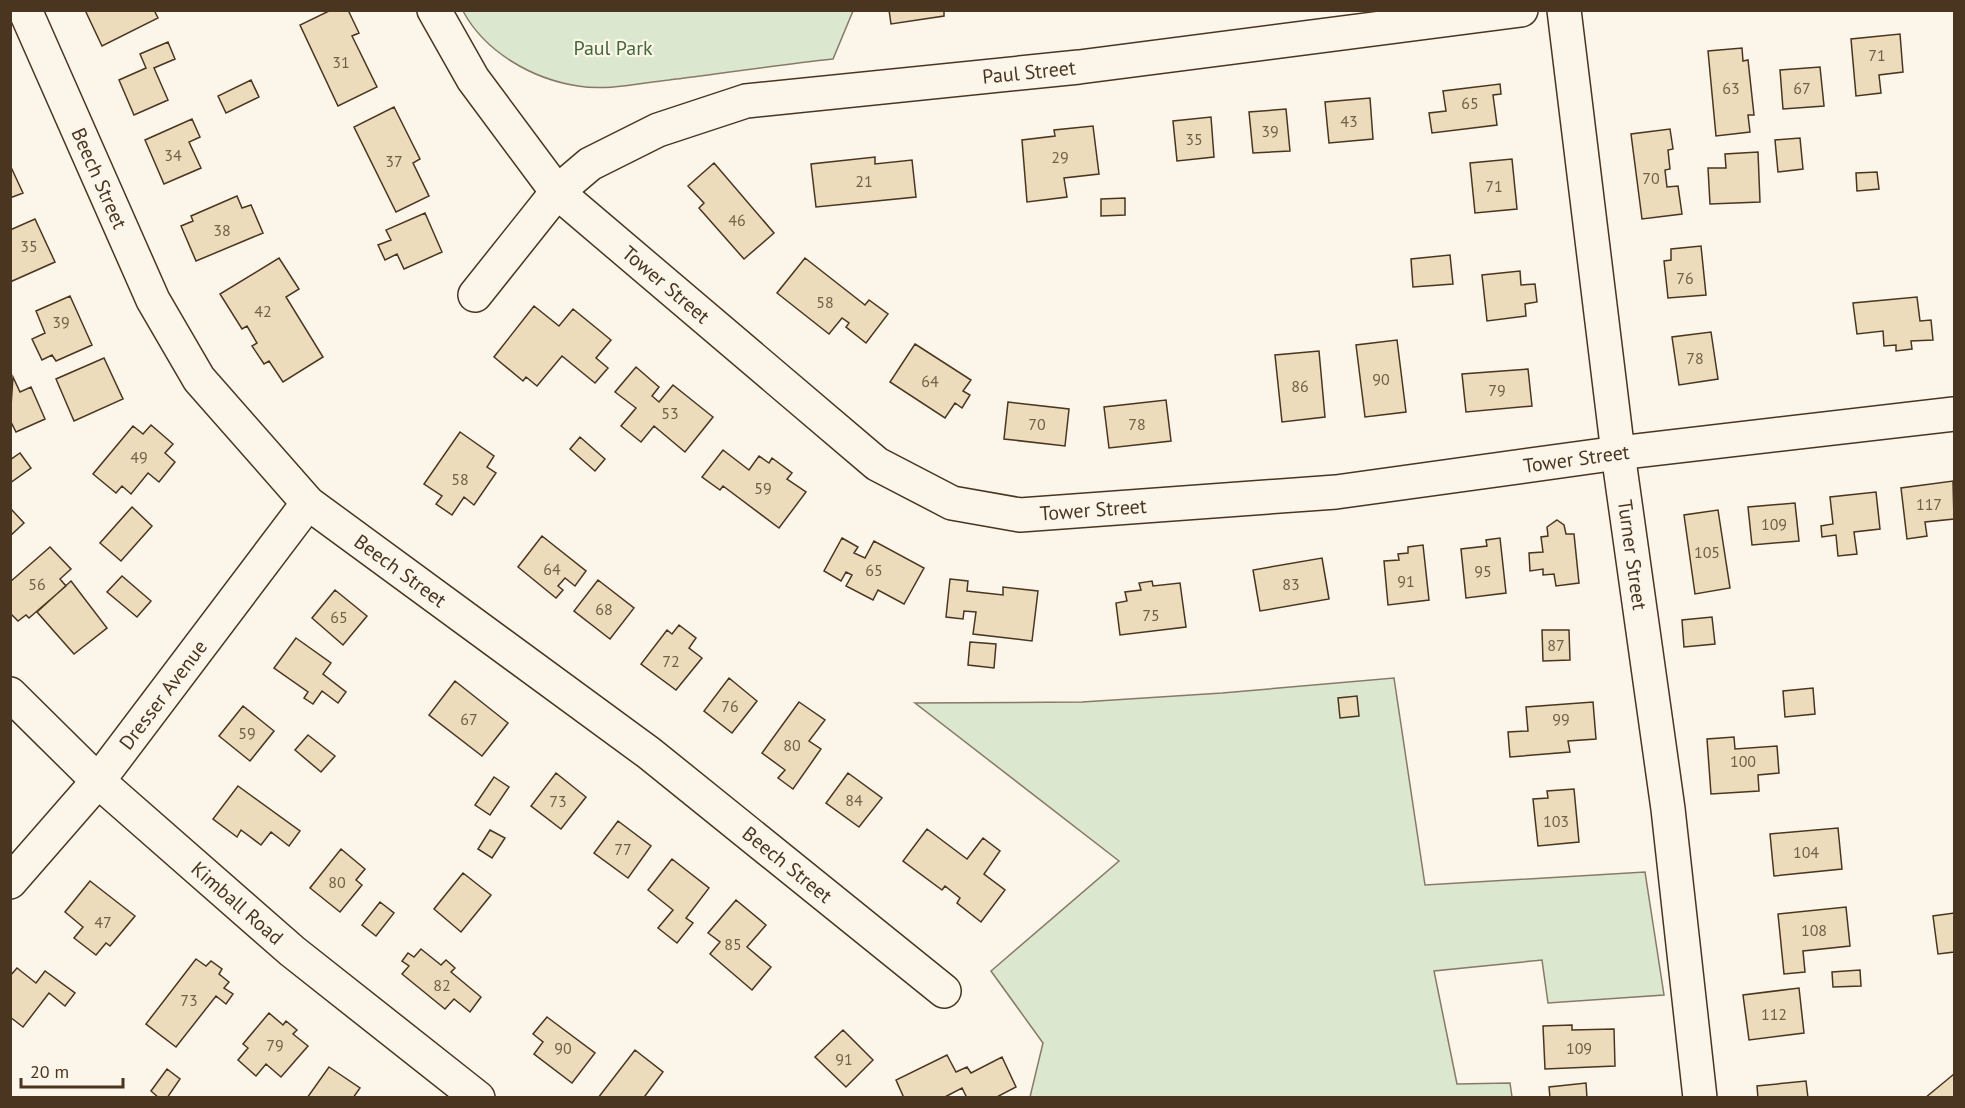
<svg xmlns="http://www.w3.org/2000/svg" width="1965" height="1108" font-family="'PT Sans',sans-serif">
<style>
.green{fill:#dce7d0;stroke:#887966;stroke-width:1.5}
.building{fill:#ecdcbc;stroke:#4a3520;stroke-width:1.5}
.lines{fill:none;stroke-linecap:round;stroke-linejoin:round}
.minor-casing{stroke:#4a3520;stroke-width:36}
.minor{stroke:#fbf6e9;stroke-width:33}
.labels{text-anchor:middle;stroke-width:4.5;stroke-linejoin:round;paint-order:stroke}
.number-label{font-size:16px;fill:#725f47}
.park-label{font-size:20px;fill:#436837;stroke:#fbf6e9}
.street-label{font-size:20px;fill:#4a3520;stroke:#fbf6e9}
</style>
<rect width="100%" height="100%" fill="#fbf6e9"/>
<path class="green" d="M463,11H853L833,59C778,65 724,73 669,80C640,83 607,91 578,86C532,79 485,52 463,11Z
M1394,678L1425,885L1645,872L1664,995L1548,1003L1542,960L1434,971L1457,1084L1510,1083L1512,1097H1030L1043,1043L991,971L1119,861L915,703L1082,702L1222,693Z"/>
<path class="building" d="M85,10H154L158,18L102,46Z
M331,10H348L359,33L352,36L377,87L338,106L300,25Z
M889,10H944V16L891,24Z
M1900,34L1903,72L1879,75L1881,93L1856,96L1851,39Z
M168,42L175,59L154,68L168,100L134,115L119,80L146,68L140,54Z
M1742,48L1743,61L1748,60L1754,115H1748L1750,132L1716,136L1708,51Z
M1820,67L1824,106L1783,109L1780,70Z
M251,80L259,97L226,113L218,96Z
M1500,84L1501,94L1493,95L1497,125L1432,133L1429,113L1446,111L1443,91Z
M1370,98L1373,139L1329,143L1325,102Z
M394,107L420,159L413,163L429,196L396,212L354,127Z
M1286,109L1290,151L1253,153L1249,112Z
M1211,117L1214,157L1177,161L1173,121Z
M192,119L200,137L189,142L201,168L164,184L145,140Z
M1093,126L1099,174L1064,178L1067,197L1027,202L1022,140L1055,136L1054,130Z
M1670,129L1673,149L1668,150L1670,169L1665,170L1667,187L1678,186L1682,214L1642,219L1631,134Z
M1800,138L1803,169L1778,172L1775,140Z
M1758,152L1760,202L1710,204L1708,168H1726L1725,154Z
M875,157V164L912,160L916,197L816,207L811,164Z
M1512,159L1517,209L1475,213L1470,163Z
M714,163L774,233L744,259L699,208L704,203L688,186Z
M10,165L23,193L10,198Z
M1877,172L1879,189L1857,191L1856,173Z
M237,196L242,208L251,205L263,233L196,261L181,226L193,221L191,216Z
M1125,198V215L1101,216V199Z
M425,213L442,252L404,269L397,254L385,260L378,245L391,240L386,230Z
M35,219L55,262L10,282V230Z
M1701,246L1706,295L1668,298L1664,261L1671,260V249Z
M1450,255L1453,284L1413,287L1411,259Z
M279,258L299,289L286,297L323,357L283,382L269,361L264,364L252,346L257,343L247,326L242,329L220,294Z
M805,258L865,305L869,300L888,314L866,343L846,327L849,323L842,318L829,334L777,293Z
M1520,271L1521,285L1535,284L1537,302L1525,304L1526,316L1487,321L1482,275Z
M70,296L92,345L56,361L52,355L42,360L32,339L45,333L36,311Z
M1917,297L1920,321L1931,320L1933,340L1911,341L1912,349L1896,351V345L1884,346L1883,331L1857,334L1853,303Z
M534,306L559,326L573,309L611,340L596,358L608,368L595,383L562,356L537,386L526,377L523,381L494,357Z
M1711,332L1718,379L1679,385L1672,337Z
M1397,340L1406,412L1365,417L1356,345Z
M915,344L971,380L963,391L970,395L962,408L955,403L945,418L890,382Z
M1319,351L1325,417L1282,422L1275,355Z
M104,358L123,399L74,421L56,379Z
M636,367L659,387L652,396L659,402L673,385L713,417L685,452L654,426L641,442L621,426L636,408L615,392Z
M1528,369L1532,406L1466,412L1462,374Z
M13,377L20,392L31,387L45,419L16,432L10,420Z
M1166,400L1171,441L1109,448L1104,407Z
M1008,402L1069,409L1065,446L1004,439Z
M151,425L173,444L165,453L175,462L159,482L148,473L131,494L122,486L116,493L93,474L133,426L143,434Z
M460,432L494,456L487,467L496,473L474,505L464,497L452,515L436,504L442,496L424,484Z
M580,437L605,459L595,471L570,449Z
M723,450L749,470L759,456L769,463L772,458L792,473L787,479L806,492L779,528L723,486L720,490L702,477Z
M20,453L31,468L10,483V460Z
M1953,481L1954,519L1925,522L1927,536L1907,539L1901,488Z
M1876,492L1880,529L1854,532L1857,554L1838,556L1836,535L1822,537L1821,526L1833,524L1830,497Z
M1795,503L1799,541L1752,545L1748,507Z
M132,507L152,526L121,561L100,543Z
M11,509L24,523L10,536V510Z
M1718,510L1730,588L1695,594L1684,515Z
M1557,520L1564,525L1566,534H1574L1579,583L1556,586L1554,574L1543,575V569L1530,571L1529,553L1543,552L1541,537L1548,536L1547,527Z
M542,536L586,571L575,586L565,578L558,586L563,590L556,598L518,567Z
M842,538L858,547L854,553L865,558L874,541L924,568L904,604L878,590L873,600L846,586L852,575L846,572L841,581L824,571Z
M1500,538L1506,593L1466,598L1461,549L1487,546L1486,540Z
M1423,545L1429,600L1388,605L1384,561L1399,560L1398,554L1408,553V547Z
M50,547L71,569L60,579L66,586L29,618L26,615L18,621L10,613V582Z
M1322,558L1329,599L1260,611L1253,570Z
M122,576L151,601L137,617L107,592Z
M950,579L968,581L967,591L1003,595V587L1038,591L1032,641L973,634L976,612L964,611L963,619L946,617Z
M598,580L634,608L610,639L574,611Z
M71,581L107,628L74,654L37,612Z
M1152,581L1153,586L1180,583L1186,627L1120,635L1116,603L1127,601L1125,592L1141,590L1139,583Z
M335,590L367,616L343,645L312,618Z
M1712,617L1715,644L1684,647L1682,620Z
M679,625L696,638L689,648L702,658L676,690L641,664L667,630L672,634Z
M1542,630H1569L1570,660L1543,661Z
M296,638L331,663L323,674L346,692L338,703L322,691L313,704L304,698L308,692L274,668Z
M970,642L996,644L994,668L968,665Z
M729,678L757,701L732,733L704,711Z
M455,681L508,723L482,756L429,715Z
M1813,688L1815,714L1785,717L1783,691Z
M1357,696L1359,716L1340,718L1338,698Z
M799,702L825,720L809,741L821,749L793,789L778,778L785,770L762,753Z
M1593,702L1596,739L1568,741L1570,752L1510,757L1508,732L1528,731L1526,707Z
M243,706L274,731L250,761L219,736Z
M308,735L335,756L321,772L295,750Z
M1734,737L1735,749L1777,746L1779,773L1758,775L1759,791L1711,794L1707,739Z
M556,773L586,797L561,829L531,806Z
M848,773L882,798L859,827L826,803Z
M494,777L509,787L490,815L475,805Z
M238,786L300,831L289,846L271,832L261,845L241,830L237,837L213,819Z
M1574,789L1579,842L1538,846L1533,799L1548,798L1547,791Z
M618,821L651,846L628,878L594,853Z
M1838,828L1842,869L1774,876L1770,834Z
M927,829L967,859L983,838L1000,851L984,874L1005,890L981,922L957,903L960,898L945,886L942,890L903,861Z
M490,830L505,838L492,858L478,849Z
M341,849L365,869L356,880L362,885L340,912L310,888Z
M672,859L709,888L686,918L693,923L677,943L658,928L673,910L648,890Z
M463,873L491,895L461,932L434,909Z
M90,881L135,916L110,946L106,943L96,955L74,938L83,927L65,912Z
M736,900L766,925L747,947L771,967L752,990L710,954L720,942L708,933Z
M380,902L394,913L376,936L362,925Z
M1846,907L1850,946L1803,951L1805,972L1784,974L1778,914Z
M1954,913V952L1938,954L1933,916Z
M421,949L441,965L446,960L455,968L451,972L481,997L470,1012L454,999L445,1009L402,974L409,966L402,961L408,953L414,957Z
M196,959L206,966L211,961L222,969L219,974L229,982L224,988L233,994L226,1004L216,996L176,1047L146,1024Z
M17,968L36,983L45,971L75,993L65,1006L49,993L23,1027L10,1017V976Z
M1860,970L1861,986L1833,987L1832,972Z
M1799,988L1804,1033L1749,1040L1743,995Z
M269,1013L283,1025L286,1021L297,1030L293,1034L308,1046L281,1077L266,1064L256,1076L238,1060L248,1048L243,1044Z
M547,1017L595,1053L572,1083L534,1054L543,1042L533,1034Z
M1572,1025V1030L1614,1029L1615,1066L1545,1069L1543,1026Z
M843,1030L873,1060L846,1087L815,1057Z
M635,1050L663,1072L645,1096L647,1098H598Z
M947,1055L956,1072L967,1067L971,1073L1002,1057L1016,1087L995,1098H967L962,1088L943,1098H904L896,1080Z
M329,1067L360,1088L353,1098H307Z
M167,1069L180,1079L167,1098H159L151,1091Z
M1954,1074V1098H1925Z
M1806,1081L1808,1098H1758L1757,1086Z
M1586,1083L1587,1098H1550L1549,1087Z"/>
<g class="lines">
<defs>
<g id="minor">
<path id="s1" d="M25,10L153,300L199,379L308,503L649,753L944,991"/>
<path id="s2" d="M434,10L473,79L557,192L877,464L952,503L1020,515L1336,492L1618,453L1954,414"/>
<path id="s3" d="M1564,10L1618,453L1668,809L1700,1098"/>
<path id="s4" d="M475,295L557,192L590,164L658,130L746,101L1079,67L1521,10"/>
<path id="s5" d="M10,694L98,781L292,951L478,1098"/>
<path id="s6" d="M10,882L98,781L308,503"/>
</g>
</defs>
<use href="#minor" class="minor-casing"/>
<use href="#minor" class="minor"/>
</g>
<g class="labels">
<g class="number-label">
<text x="1877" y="61">71</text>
<text x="341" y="68">31</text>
<text x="1731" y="94">63</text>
<text x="1802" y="94">67</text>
<text x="1470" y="109">65</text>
<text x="1349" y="127">43</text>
<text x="1270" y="137">39</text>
<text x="1194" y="145">35</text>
<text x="173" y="161">34</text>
<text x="1060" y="163">29</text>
<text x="394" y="167">37</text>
<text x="1651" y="184">70</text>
<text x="864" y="187">21</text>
<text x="1494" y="192">71</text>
<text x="737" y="226">46</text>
<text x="222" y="236">38</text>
<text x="29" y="252">35</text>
<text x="1685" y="284">76</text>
<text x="825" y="308">58</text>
<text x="263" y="317">42</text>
<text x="61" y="328">39</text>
<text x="1695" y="364">78</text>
<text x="1381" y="385">90</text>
<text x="930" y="387">64</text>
<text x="1300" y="392">86</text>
<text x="1497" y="396">79</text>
<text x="670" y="419">53</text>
<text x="1037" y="430">70</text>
<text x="1137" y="430">78</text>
<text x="139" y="463">49</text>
<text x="460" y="485">58</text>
<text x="763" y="494">59</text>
<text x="1929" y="510">117</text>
<text x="1774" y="530">109</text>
<text x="1707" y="558">105</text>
<text x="552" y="575">64</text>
<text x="874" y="576">65</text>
<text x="1483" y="577">95</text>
<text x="1406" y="587">91</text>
<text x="37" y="590">56</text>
<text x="1291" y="590">83</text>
<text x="604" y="615">68</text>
<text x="1151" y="621">75</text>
<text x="339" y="623">65</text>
<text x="1556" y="651">87</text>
<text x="671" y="667">72</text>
<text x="730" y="712">76</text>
<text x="469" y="725">67</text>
<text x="1561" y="725">99</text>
<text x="247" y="739">59</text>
<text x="792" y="751">80</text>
<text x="1743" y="767">100</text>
<text x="854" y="806">84</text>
<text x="558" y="807">73</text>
<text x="1556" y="827">103</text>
<text x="623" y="855">77</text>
<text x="1806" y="858">104</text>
<text x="337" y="888">80</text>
<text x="103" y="928">47</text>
<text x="1814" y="936">108</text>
<text x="733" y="950">85</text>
<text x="442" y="991">82</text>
<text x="189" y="1006">73</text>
<text x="1774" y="1020">112</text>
<text x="275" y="1051">79</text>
<text x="563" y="1054">90</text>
<text x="1579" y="1054">109</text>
<text x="844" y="1065">91</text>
</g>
<g class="park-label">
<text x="613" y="55">Paul Park</text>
</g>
<g class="street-label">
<text dy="7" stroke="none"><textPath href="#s4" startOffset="628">Paul Street</textPath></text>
<text dy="7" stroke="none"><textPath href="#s1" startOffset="184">Beech Street</textPath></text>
<text dy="7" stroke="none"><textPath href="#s2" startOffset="363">Tower Street</textPath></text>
<text dy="7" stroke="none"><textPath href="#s2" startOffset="1353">Tower Street</textPath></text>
<text dy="7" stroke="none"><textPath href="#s2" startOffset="867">Tower Street</textPath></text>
<text dy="7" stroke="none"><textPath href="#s3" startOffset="549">Turner Street</textPath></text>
<text dy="7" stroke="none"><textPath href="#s1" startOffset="688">Beech Street</textPath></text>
<text dy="7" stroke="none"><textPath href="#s6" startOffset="242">Dresser Avenue</textPath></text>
<text dy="7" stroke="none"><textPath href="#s1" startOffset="1174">Beech Street</textPath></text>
<text dy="7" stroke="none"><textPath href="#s5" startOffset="309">Kimball Road</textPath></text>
</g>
</g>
<rect width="1965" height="1108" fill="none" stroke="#4a3520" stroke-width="24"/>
<path d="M21 1078v9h102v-9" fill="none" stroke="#4a3520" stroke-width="3"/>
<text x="30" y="1078" font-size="18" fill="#4a3520" stroke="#fbf6e9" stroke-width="4.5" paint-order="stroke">20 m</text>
</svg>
